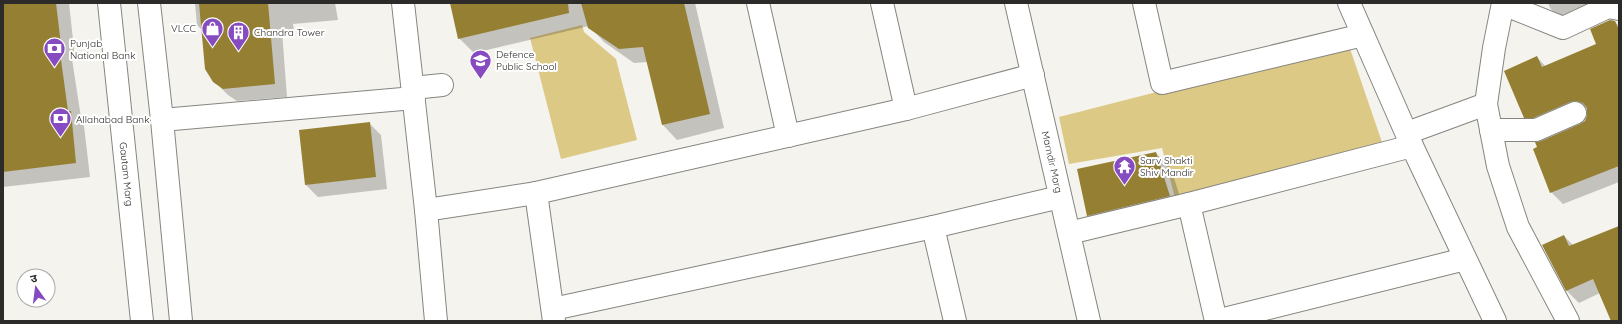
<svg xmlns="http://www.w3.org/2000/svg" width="1622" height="324" font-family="Quicksand,'Noto Sans Devanagari',sans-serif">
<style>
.green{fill:#dcc986}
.shadow{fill:#0003}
.building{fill:#957f32}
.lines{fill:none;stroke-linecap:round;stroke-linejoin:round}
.minor-casing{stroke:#868580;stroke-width:24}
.minor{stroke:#fff;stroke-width:22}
.labels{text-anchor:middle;stroke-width:4;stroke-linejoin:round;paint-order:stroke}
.poi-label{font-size:10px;fill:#2c2b29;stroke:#fff;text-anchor:start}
.street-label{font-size:10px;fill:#2c2b29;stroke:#fff}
</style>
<rect width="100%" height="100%" fill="#f4f3ed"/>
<path class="green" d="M582,25L584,32L616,59L637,140L561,159L530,38Z
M1348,43L1384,148L1176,202L1162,148L1069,164L1059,117Z"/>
<path class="shadow" d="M3,3H69L75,58L72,59L82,124L84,126L90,177L3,187Z
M195,3H335L338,20L293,24L294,30L282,31L287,97L237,101L228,95L214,81L203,31L197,25Z
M451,3H695L724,128L677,140L663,125L648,62L634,63L604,42L589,26L474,53L459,38Z
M1548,3H1613L1562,21L1550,8Z
M1615,22L1619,26V182L1563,204L1551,192L1538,148L1541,142L1586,121L1588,112L1537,129L1525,117L1537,57L1546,67L1598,45Z
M369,123L381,135L387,189L318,197L306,185Z
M1156,153L1171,168L1184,210L1103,230L1088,215Z
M1619,226V321H1612L1600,293L1579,303L1567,291L1543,245L1564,236L1574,246Z"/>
<path class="building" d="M3,3H56L61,45H59L68,111H71L76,163L3,172Z
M199,3H268L275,84L223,89L213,82L205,69Z
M450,3H568L569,13L458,39Z
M581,3H684L710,114L662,125L643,47L619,49L588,28Z
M1610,20L1615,21L1619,30V166L1550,193L1533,149L1537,147L1535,142L1541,141L1580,124L1585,121L1587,115V108L1583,103L1576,101L1570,102L1533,118H1524L1504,71L1537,56L1542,67L1596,44L1590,29Z
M370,122L376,177L305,185L299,130Z
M1156,152L1170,196L1087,216L1077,169Z
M1619,226V321H1611L1593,279L1566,291L1542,245L1564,235L1569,246Z"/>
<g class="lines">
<defs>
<g id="minor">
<path id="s1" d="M109,3L142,321"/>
<path d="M149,3L162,120L181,321"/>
<path d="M403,3L426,210L436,321"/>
<path d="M758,3L788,136"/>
<path d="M882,3L906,109"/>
<path id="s2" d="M1016,3L1089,321"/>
<path d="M1144,3L1162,83L1363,35"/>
<path d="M1349,3L1412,146L1495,321"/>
<path d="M1503,3L1494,48L1486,104L1498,166L1518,227L1568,321"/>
<path d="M1503,4L1563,28L1608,7L1619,9"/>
<path d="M413,88L442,85"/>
<path d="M162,120L414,98"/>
<path d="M1491,130H1536L1575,113"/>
<path d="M1407,133L1486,104"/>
<path d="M536,193L554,321"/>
<path d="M1189,204L1216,321"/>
<path d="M426,210L536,193L906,109L1033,75"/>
<path d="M933,227L955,321"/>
<path d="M1069,233L1189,204L1412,146"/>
<path d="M553,309L933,227L1060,197"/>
<path d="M1216,321L1465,259"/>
</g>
</defs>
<use href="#minor" class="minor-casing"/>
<use href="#minor" class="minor"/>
</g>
<defs>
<symbol id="shop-pin" viewBox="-11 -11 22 30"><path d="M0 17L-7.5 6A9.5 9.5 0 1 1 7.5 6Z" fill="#864bc1" stroke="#fff"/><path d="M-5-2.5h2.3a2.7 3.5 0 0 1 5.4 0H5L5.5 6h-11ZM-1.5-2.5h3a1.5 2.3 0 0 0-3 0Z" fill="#fff"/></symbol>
<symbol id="building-pin" viewBox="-11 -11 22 30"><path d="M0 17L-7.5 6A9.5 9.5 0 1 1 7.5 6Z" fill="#864bc1" stroke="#fff"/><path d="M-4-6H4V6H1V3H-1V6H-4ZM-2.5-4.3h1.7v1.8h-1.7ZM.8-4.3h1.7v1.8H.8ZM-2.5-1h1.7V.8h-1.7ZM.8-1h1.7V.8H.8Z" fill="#fff"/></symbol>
<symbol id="bank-pin" viewBox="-11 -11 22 30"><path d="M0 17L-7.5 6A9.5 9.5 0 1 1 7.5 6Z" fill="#864bc1" stroke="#fff"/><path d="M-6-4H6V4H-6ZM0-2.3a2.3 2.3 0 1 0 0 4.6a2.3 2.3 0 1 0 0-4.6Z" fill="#fff"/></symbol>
<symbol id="school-pin" viewBox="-11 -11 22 30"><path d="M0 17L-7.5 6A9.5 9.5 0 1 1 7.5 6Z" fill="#864bc1" stroke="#fff"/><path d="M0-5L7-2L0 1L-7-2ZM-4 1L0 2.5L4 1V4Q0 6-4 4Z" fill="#fff"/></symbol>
<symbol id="temple-pin" viewBox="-11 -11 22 30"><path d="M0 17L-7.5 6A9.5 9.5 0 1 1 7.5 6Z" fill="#864bc1" stroke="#fff"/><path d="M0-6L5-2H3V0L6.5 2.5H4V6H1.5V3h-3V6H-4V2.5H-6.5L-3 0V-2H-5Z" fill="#fff"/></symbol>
</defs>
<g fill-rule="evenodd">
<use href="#shop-pin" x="200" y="16" width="25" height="34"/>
<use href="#building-pin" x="226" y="20" width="25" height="34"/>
<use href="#bank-pin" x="42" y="36" width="25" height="34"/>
<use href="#school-pin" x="468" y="48" width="25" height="34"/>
<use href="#bank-pin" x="48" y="106" width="25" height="34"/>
<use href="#temple-pin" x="1112" y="154" width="25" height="34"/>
</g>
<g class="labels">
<g class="poi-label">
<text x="196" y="32" text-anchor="end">VLCC</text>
<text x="254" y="36">Chandra Tower</text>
<text x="70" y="47">Punjab<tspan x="70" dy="12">National Bank</tspan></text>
<text x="496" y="58">Defence<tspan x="496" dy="12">Public School</tspan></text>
<text x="76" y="123">Allahabad Bank</text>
<text x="1140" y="164">Sarv Shakti<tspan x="1140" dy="12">Shiv Mandir</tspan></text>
</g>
<g class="street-label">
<text dy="4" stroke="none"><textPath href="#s2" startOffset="163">Marndir Marg</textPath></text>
<text dy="4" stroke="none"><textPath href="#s1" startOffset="172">Gautam Marg</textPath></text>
</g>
</g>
<rect width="1622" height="324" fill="none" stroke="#2c2b29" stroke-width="8"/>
<g transform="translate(36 288) rotate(346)"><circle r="19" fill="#ffffff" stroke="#abaaa9"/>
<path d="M0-3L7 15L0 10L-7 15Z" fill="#864bc1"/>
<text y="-6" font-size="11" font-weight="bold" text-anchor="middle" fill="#2c2b29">उ</text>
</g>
</svg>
